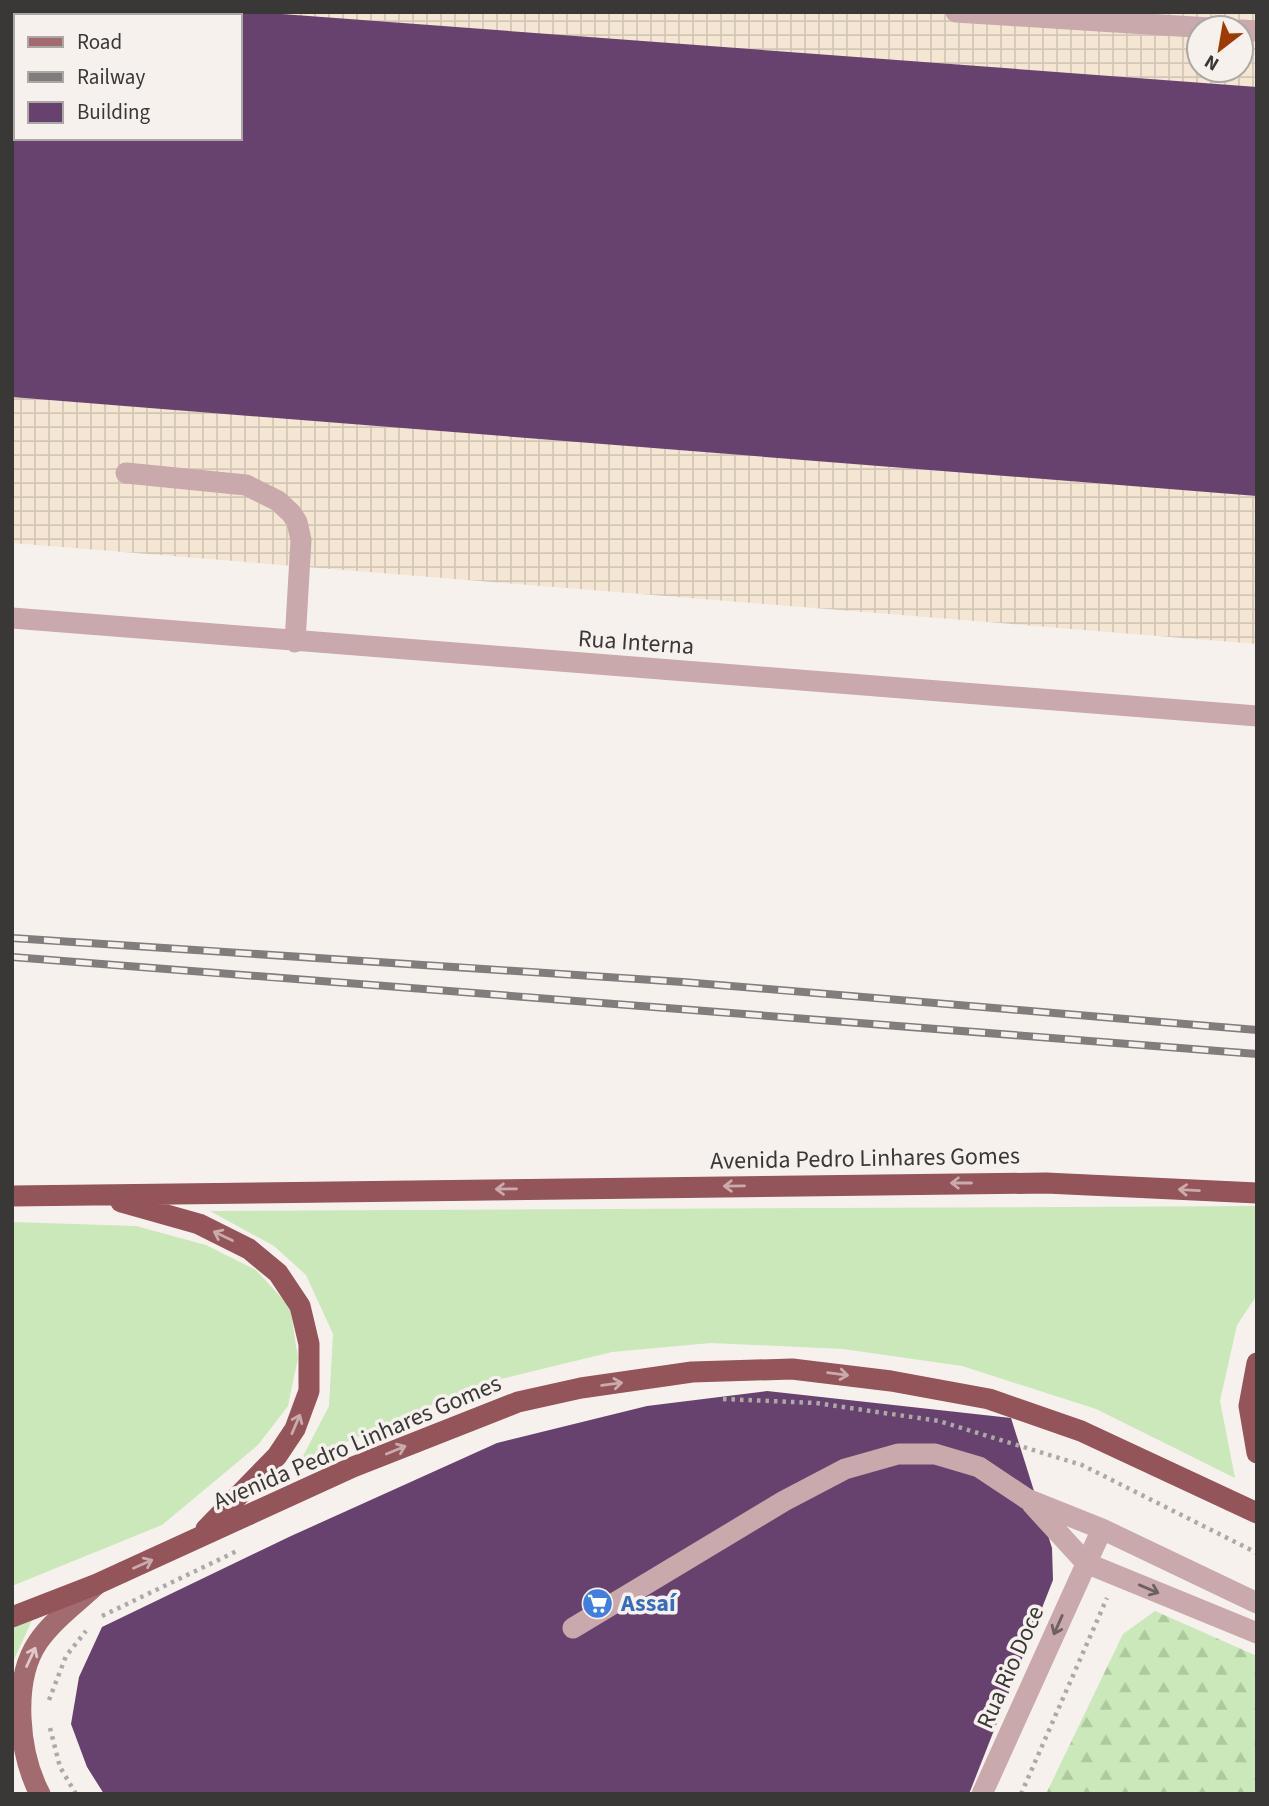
<svg xmlns="http://www.w3.org/2000/svg" width="1269" height="1806" font-family="'Source Sans 3',sans-serif">
<style>
.industrial{fill:url(#industrial-grid);fill-rule:evenodd}
.grass{fill:#cae8b9}
.forest{fill:url(#forest-firs)}
.building{fill:#68426e;fill-rule:evenodd}
.lines{fill:none;stroke-linecap:round;stroke-linejoin:round}
.path{stroke:#ada9a7;stroke-width:4.5;stroke-dasharray:3.5 5;stroke-linecap:butt}
.minor{stroke:#c9a9ab;stroke-width:21}
.major{stroke:#a26b6f;stroke-width:21}
.highway{stroke:#93545a;stroke-width:21}
.rail-casing{stroke:#817d7c;stroke-width:8}
.rail{stroke:#f7f1ee;stroke-width:5;stroke-dasharray:16;stroke-linecap:butt}
.oneway{stroke:#caaaab}
.oneway2{stroke:#6c6060}
.oneway3{stroke:#dec9c8}
.labels{text-anchor:middle;stroke-width:7;stroke-linejoin:round;paint-order:stroke}
.street-label{font-size:24px;fill:#3a3837;stroke:#f7f1ee}
.shop-label{font-size:24px;font-weight:bold;fill:#366cbe;stroke:#f7f1ee;text-anchor:start}
</style>
<defs>
<pattern id="industrial-grid" width="8" height="8" patternUnits="userSpaceOnUse" patternTransform="scale(1.75)"><rect width="8" height="8" fill="#f4e6d3"/><path d="M0 4h8M4 0v8" fill="none" stroke="#d2c6b6"/></pattern>
<pattern id="forest-firs" width="22" height="20" patternUnits="userSpaceOnUse" patternTransform="scale(1.75)"><rect width="22" height="20" fill="#cae8b9"/><path d="M5 1l3.5 6h-7zM16 11l3.5 6h-7z" fill="#aec8a0"/></pattern>
</defs>
<rect width="100%" height="100%" fill="#f7f1ee"/>
<path class="industrial" d="M12,12H1257V644L12,543ZM16,16H240V138H16ZM1199,28H1241V70H1199Z"/>
<path class="grass" d="M1257,1206V1295L1237,1325L1220,1401L1235,1478L1096,1409L962,1366L843,1349L711,1343L612,1352L480,1384L300,1462L329,1406L333,1334L306,1275L274,1246L210,1211Z
M12,1222L136,1226L206,1245L256,1270L290,1307L298,1358L288,1406L258,1445L162,1525L12,1586Z
M34,1616L12,1664V1624Z"/>
<path class="forest" d="M1155,1611L1257,1656V1794H1046L1123,1634Z"/>
<path class="building" d="M12,12H255L1257,87V496L12,397ZM16,16H240V138H16Z
M767,1391L1011,1418L1052,1548L1053,1580L969,1794H104L87,1767L71,1724L79,1677L102,1627L291,1536L497,1443L647,1406Z"/>
<g class="lines">
<path class="path" d="M723,1399L816,1403L939,1421L1082,1465L1257,1553
M102,1616L239,1550
M49,1700L66,1656L86,1631
M50,1728L60,1767L76,1794
M1021,1794L1107,1598"/>
<path class="minor" d="M956,12L1210,28
M1241,30L1257,31
M126,473L246,485L278,501L291,513L297,522L301,540L295,642
M12,618L1257,716
M1032,1504L1086,1563L1257,1633
M573,1628L784,1501L845,1469L898,1454H935L979,1467L1027,1499L1102,1529L1257,1603
M982,1794L1102,1529"/>
<path class="major" d="M40,1794C19,1754 11,1682 38,1642C52,1621 77,1603 96,1585"/>
<path class="highway" d="M12,1196L1046,1183L1257,1193
M121,1202L199,1224L249,1249L278,1273L300,1306L309,1344V1391L295,1429L277,1456L206,1529
M1257,1363L1249,1406L1257,1453
M12,1617L97,1584L353,1467L518,1402L581,1388L692,1372L792,1369L891,1381L989,1399L1081,1431L1257,1513"/>
<defs>
<path id="rail" d="M12,938L683,982L1257,1030
M12,957L1257,1054"/>
</defs>
<use href="#rail" class="rail-casing"/>
<use href="#rail" class="rail"/>
</g>
<defs><path id="oneway-shaft" d="M-6 0H5M1.5-3L5.5 0L1.5 3" fill="none" stroke-width="1.6" stroke-linecap="round" stroke-linejoin="round" transform="scale(1.75)"/></defs>
<g class="oneway">
<use href="#oneway-shaft" transform="translate(961 1183) rotate(180)"/>
<use href="#oneway-shaft" transform="translate(734 1186) rotate(179)"/>
<use href="#oneway-shaft" transform="translate(506 1189) rotate(179)"/>
<use href="#oneway-shaft" transform="translate(1189 1190) rotate(-177)"/>
<use href="#oneway-shaft" transform="translate(223 1236) rotate(-154)"/>
<use href="#oneway-shaft" transform="translate(838 1374) rotate(7)"/>
<use href="#oneway-shaft" transform="translate(612 1384) rotate(-8)"/>
<use href="#oneway-shaft" transform="translate(296 1424) rotate(-67)"/>
<use href="#oneway-shaft" transform="translate(396 1450) rotate(-22)"/>
<use href="#oneway-shaft" transform="translate(143 1564) rotate(-24)"/>
</g>
<g class="oneway2">
<use href="#oneway-shaft" transform="translate(1149 1589) rotate(23)"/>
<use href="#oneway-shaft" transform="translate(1058 1625) rotate(114)"/>
</g>
<use class="oneway3" href="#oneway-shaft" transform="translate(31 1657) rotate(-65)"/>
<defs>
<symbol id="supermarket-disc" viewBox="-11 -11 22 22"><circle r="9.5" fill="#3f7fe0" stroke="#f7f1ee"/><path d="M-6-5.5h2.5l.6 2H6L4.5 2H-2.5L-4.4-4H-6ZM-1.5 3.2a1.3 1.3 0 1 0 .1 0ZM3 3.2a1.3 1.3 0 1 0 .1 0Z" fill="#fff"/></symbol>
</defs>
<g fill-rule="evenodd">
<use href="#supermarket-disc" x="580" y="1586" width="35" height="35"/>
</g>
<g class="labels">
<g class="street-label">
<text transform="translate(636 642) rotate(4)" y="8">Rua Interna</text>
<text transform="translate(865 1158) rotate(-1)" y="8">Avenida Pedro Linhares Gomes</text>
<text transform="translate(357 1442) rotate(-23)" y="8">Avenida Pedro Linhares Gomes</text>
<text transform="translate(1010 1667) rotate(-66)" y="8">Rua Rio Doce</text>
</g>
<g class="shop-label">
<text x="621" y="1611">Assaí</text>
</g>
</g>
<rect width="1269" height="1806" fill="none" stroke="#3a3837" stroke-width="28"/>
<rect x="14" y="14" width="228" height="126" fill="#f7f1ee" stroke="#aba7a5" stroke-width="2"/>
<rect x="28" y="37" width="35" height="10" fill="#a26b6f" stroke="#aba7a5" stroke-width="2"/>
<text x="77" y="49" font-size="21" fill="#3a3837">Road</text>
<rect x="28" y="72" width="35" height="10" fill="#817d7c" stroke="#aba7a5" stroke-width="2"/>
<text x="77" y="84" font-size="21" fill="#3a3837">Railway</text>
<rect x="28" y="102" width="35" height="21" fill="#68426e" stroke="#aba7a5" stroke-width="2"/>
<text x="77" y="119" font-size="21" fill="#3a3837">Building</text>
<g transform="translate(1220 49) rotate(211)"><circle r="33" fill="#f7f1ee" stroke="#aba7a5" stroke-width="2"/>
<path d="M0-5L12 26L0 18L-12 26Z" fill="#9e3b03"/>
<text y="-10" font-size="19" font-weight="bold" text-anchor="middle" fill="#3a3837">N</text>
</g>
</svg>
